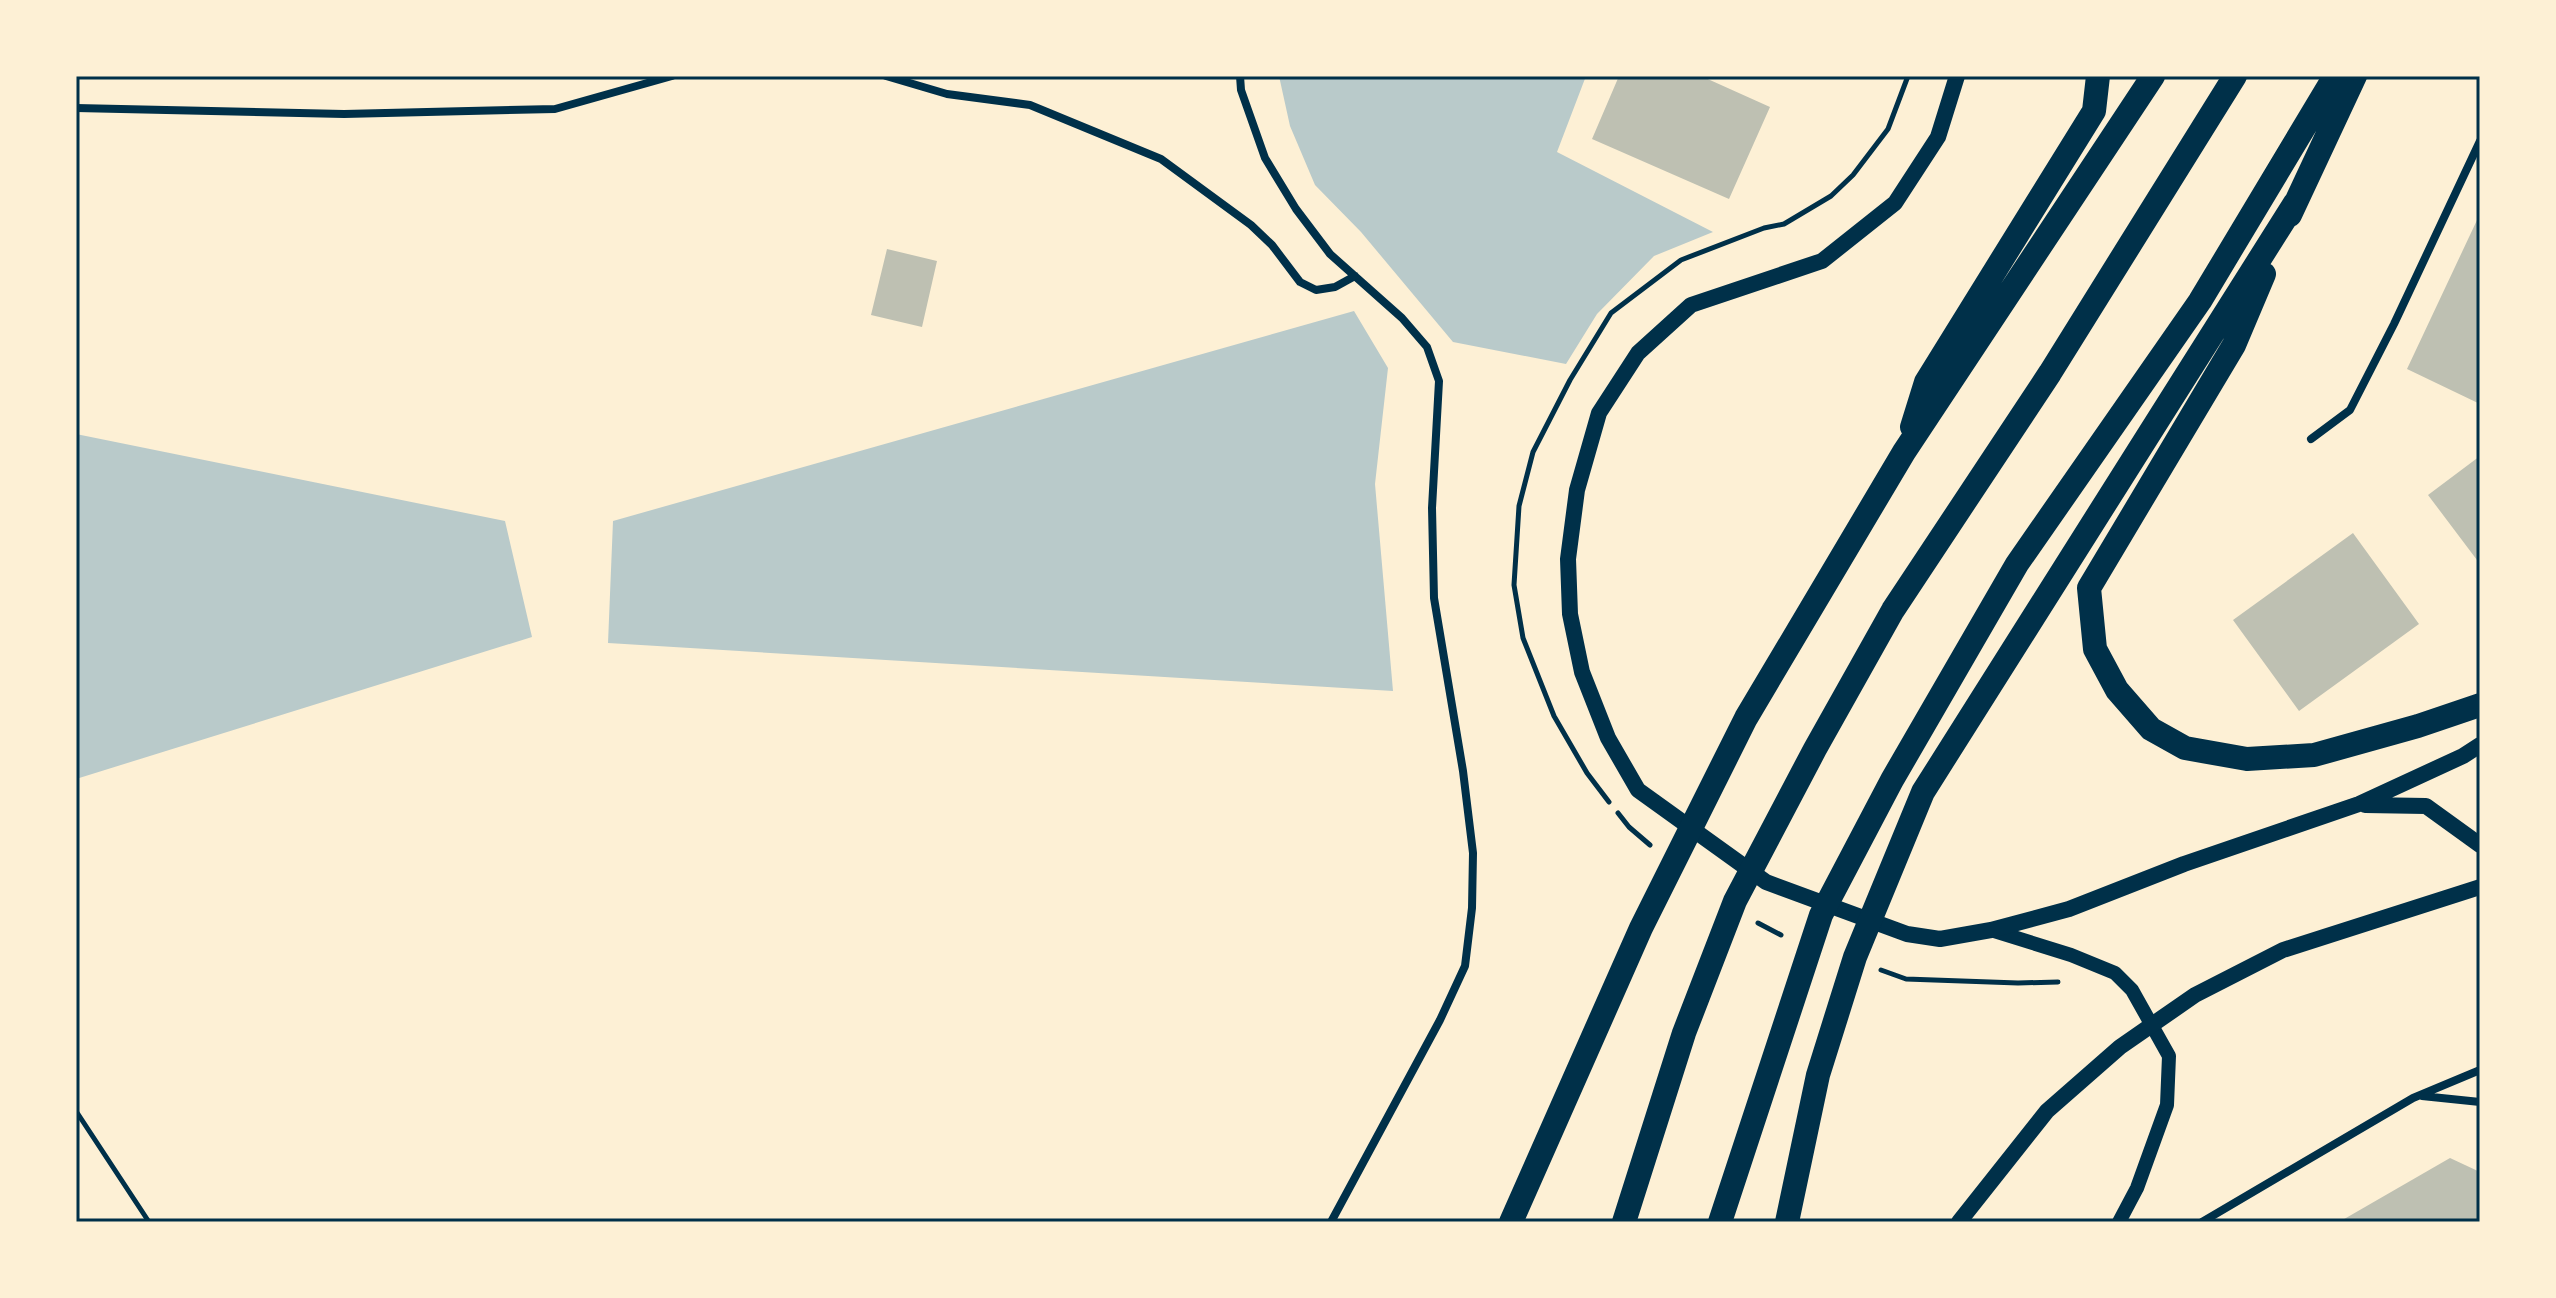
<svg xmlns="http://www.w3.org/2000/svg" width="2556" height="1298" font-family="'Titillium Web',sans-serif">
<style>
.green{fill:#b9caca}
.building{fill:#bec0b2}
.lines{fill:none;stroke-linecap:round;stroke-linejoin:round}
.path{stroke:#003049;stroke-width:5}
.minor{stroke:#003049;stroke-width:8}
.tertiary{stroke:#003049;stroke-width:14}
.secondary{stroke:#003049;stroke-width:16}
.motorway{stroke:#003049;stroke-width:24}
.neatline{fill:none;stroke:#003049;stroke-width:3}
</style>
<rect width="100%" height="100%" fill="#fdf0d5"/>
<path class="green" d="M1279,76H1586L1557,152L1713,232L1654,256L1597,314L1566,364L1453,342L1361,232L1315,185L1290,126Z
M1354,311L1388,368L1375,484L1393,691L608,643L613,521Z
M76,434L505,521L532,637L76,779Z"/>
<path class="building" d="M1619,76H1701L1770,107L1729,199L1592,139Z
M2478,218L2480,219V404L2407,369Z
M887,249L937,261L922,327L871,315Z
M2480,456V564L2428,495Z
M2353,533L2419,624L2299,711L2233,620Z
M2450,1158L2480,1172V1222H2339Z"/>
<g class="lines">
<path class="path" d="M1609,802L1587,773L1554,716L1523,638L1514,585L1519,506L1533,452L1570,380L1611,313L1681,260L1764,228L1784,224L1831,196L1853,175L1888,129L1908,76
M1618,813L1629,827L1650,845
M1758,923L1781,935
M1881,970L1906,979L2018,983L2058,982
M76,1111L149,1222"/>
<path class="minor" d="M886,76L947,94L1030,105L1161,159L1251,225L1272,245L1300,282L1316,290L1335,287L1355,276
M1240,76L1241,90L1265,158L1296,209L1330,254L1402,318L1427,347L1439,381L1432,508L1434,598L1463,771L1473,853L1472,908L1465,966L1440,1020L1331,1222
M76,108L344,114L555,109L672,76
M2311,439L2350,410L2394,324L2480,141
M2422,1096L2480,1102
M2202,1222L2413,1098L2480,1070"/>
<path class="tertiary" d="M1991,930L2071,955L2115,973L2132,990L2169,1056L2167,1105L2137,1188L2119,1222"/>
<path class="secondary" d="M1957,76L1938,137L1895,203L1822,261L1691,305L1638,353L1599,413L1577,490L1568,559L1570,614L1582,672L1608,738L1638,790L1766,882L1907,934L1940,939L1991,930L2069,909L2184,864L2359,804L2463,756L2480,745
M2365,805L2426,806L2480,845
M1959,1222L2047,1111L2120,1047L2195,995L2283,950L2480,887"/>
<path class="motorway" d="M2290,215L2355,76
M2264,274L2234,345L2089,588L2095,649L2117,690L2151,729L2185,748L2247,759L2314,755L2418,726L2480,705
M1912,427L1926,382L2094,111L2098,76
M1511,1222L1641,928L1746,718L1904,452L2153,76
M1624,1222L1684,1033L1735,901L1815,749L1893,610L2050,373L2235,76
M1720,1222L1821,915L1892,780L2017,564L2200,301L2335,76
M1787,1222L1818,1075L1855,957L1923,792L2295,203"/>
</g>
<rect width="2556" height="1298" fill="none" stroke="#fdf0d5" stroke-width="156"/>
<rect x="78" y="78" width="2400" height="1142" class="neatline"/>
</svg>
